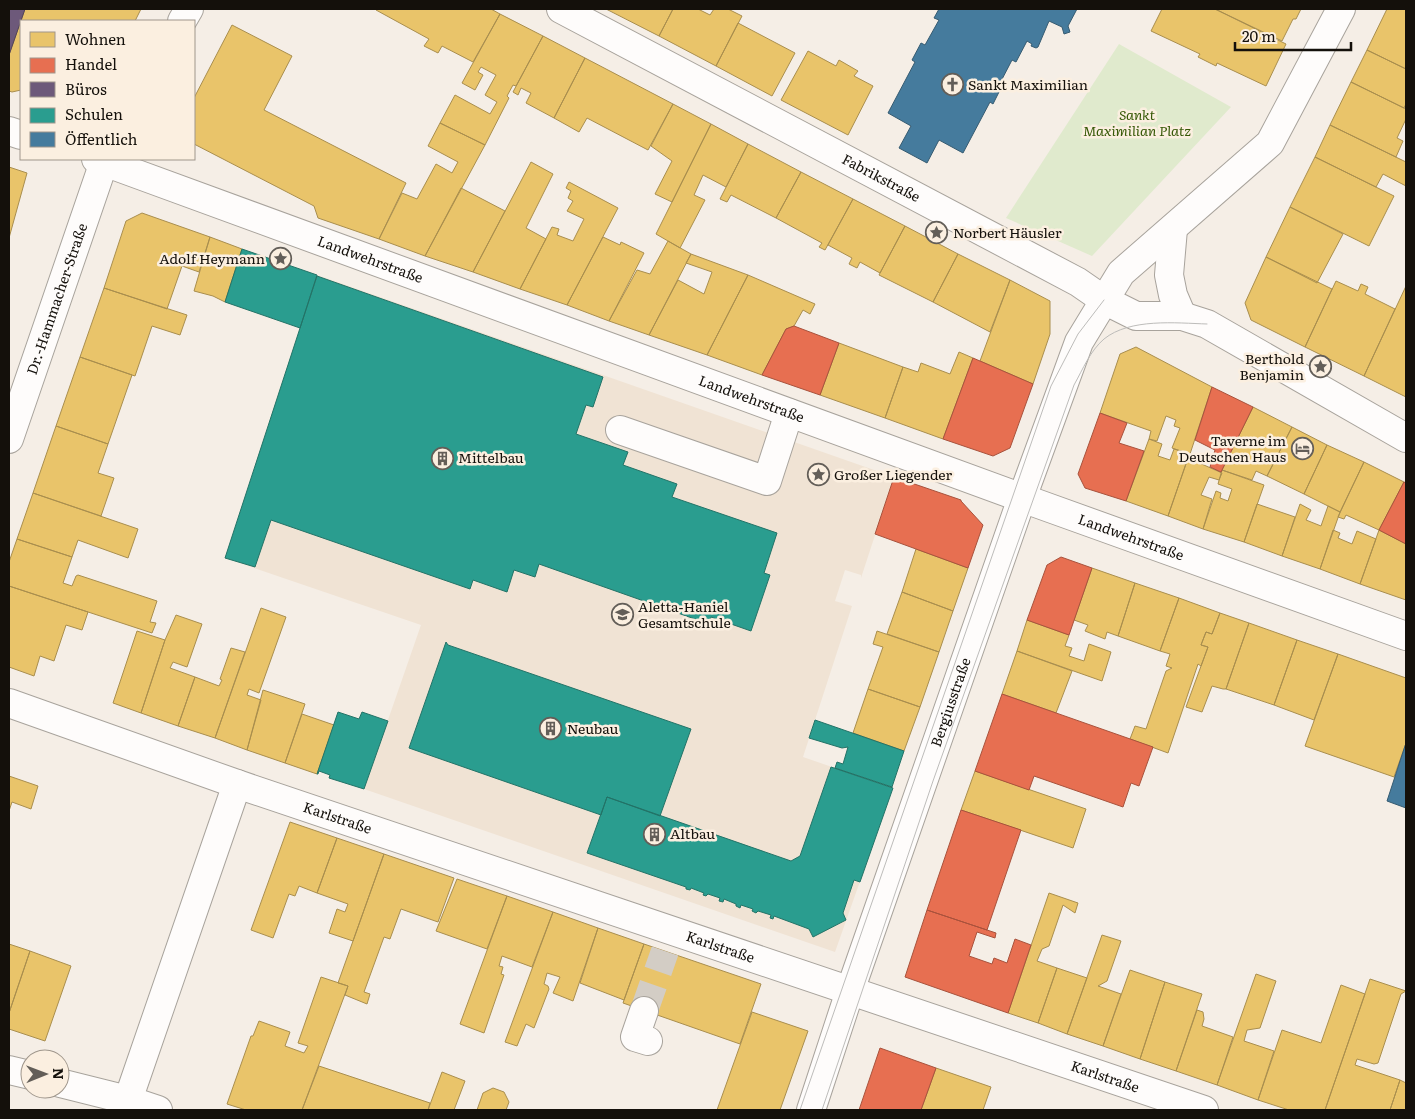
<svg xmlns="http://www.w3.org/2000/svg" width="1415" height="1119" font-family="Literata,serif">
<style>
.built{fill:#f0e3d4}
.green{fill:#e0eacd}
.homes{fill:#e9c46a;stroke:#a98e4e}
.shops{fill:#e76f51;stroke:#a8523c}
.offices{fill:#6d597a;stroke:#524359}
.schools{fill:#2a9d8f;stroke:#237367}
.public{fill:#457b9d;stroke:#365b71}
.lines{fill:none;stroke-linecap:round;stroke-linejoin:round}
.minor-tunnel{stroke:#d3cdc5;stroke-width:28;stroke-dasharray:28 14;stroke-linecap:butt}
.minor-casing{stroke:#a8a39c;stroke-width:30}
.minor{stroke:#fefcfb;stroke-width:28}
.tram{stroke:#bdbcba;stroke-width:1}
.labels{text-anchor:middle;stroke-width:5;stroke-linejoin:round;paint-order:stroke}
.poi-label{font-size:14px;fill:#14100b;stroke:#fbefe0;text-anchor:start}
.park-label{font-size:14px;font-style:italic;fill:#365806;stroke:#fbefe0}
.street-label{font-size:14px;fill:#14100b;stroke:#fbefe0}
</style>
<rect width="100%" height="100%" fill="#f5eee6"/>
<path class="built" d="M317,275L894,477L861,578V575L845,570L835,601L852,606L803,757L893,788L835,952L364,789L421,625L225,558Z"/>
<path class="green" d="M1119,44L1231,107L1092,256L1006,218Z"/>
<path class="homes" d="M25,9H141L135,21H21V90L12,92L9,91V55Z
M377,9H491L500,14L473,62L442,46L438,53L424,46L429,39L376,10Z
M606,9H673L659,36Z
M673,9H698L710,15L714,9H728L742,16L716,66L659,36Z
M1162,9H1215L1286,44L1266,86L1217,63L1216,66L1198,57L1200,54L1151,31Z
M1215,9H1301L1296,19H1293L1282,41Z
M1387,9H1406V69L1367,50Z
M500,14L543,36L516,86L513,85L507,96L509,98L485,145L440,123L455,95L490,114L497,102L485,95L496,75L481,67L478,72L483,75L475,90L462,83Z
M738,23L795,53L772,96L716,66Z
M232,25L292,56L264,110L406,183L379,239L318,218L314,206L194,144V98Z
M543,36L585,58L554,118L526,103L531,93L521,88L518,95L513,92Z
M1367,50L1406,69V104L1404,108L1351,82Z
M808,51L836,66L839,60L858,71L854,76L873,86L848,135L781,100Z
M585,58L673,104L648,150L587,118L579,132L554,118Z
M1351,82L1406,109V119L1397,138L1403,141L1396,157L1330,125Z
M673,104L711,124L672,202L655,194L672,161L651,146Z
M440,123L485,145L425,256L379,239L402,193L417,199L436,164L452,173L458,162L428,146Z
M711,124L748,144L726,187L703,175L694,195L705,200L680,248L656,234Z
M1330,125L1406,162V186L1383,174L1376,187L1315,157Z
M748,144L801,172L776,218L731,195L727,202L720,199Z
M1315,157L1394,196L1369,246L1290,207Z
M531,162L553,174L526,228L546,239L520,289L473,272Z
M9,167L27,173L9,238Z
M801,172L853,199L825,250L819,247L822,243L776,218Z
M569,182L618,208L567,305L520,289L552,227L559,229L557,235L573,241L584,219L567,211L573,201L568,198L571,191L566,188Z
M461,188L505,211L473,272L425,256Z
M853,199L905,226L880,273L860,262L857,268L849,264L852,258L828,245Z
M1290,207L1343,234L1317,283L1266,257Z
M142,213L210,237L199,272L182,266L167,309L104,288L126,221Z
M905,226L958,254L933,302L879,275Z
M210,237L242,249L225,302L213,296L194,291Z
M603,237L620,245L621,242L644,253L609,321L567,305Z
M668,241L691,254L649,335L609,321L637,270L650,274Z
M691,254L748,275L707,355L649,335L678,280L704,294L712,272L686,263Z
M958,254L1010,280L990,332L933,302Z
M1266,257L1332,289L1305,347L1251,320L1245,303Z
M748,275L815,304L810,314L803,310L794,326L786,329L762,375L707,355Z
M1010,280L1050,301V334L1033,384L980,361Z
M1336,281L1358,291L1361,284L1368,287L1365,294L1395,309L1364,376L1305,347Z
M1406,286V397L1364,376Z
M104,288L187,315L180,335L152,326L135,376L80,357Z
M839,343L903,367L885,418L820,395Z
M1136,347L1212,387L1190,454L1172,448L1180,428L1174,426L1176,420L1166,416L1157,441L1149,439L1151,431L1100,413L1120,354Z
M959,352L973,358L943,439L885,418L903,367L918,372L921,363L950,374Z
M80,357L132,375L108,444L56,426Z
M1253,407L1292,427L1267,476L1256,471L1252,480L1222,470Z
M56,426L108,444L98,473L114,478L101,516L33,493Z
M1292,427L1327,445L1304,494L1267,476Z
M1149,439L1162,444L1158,456L1170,460L1174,449L1190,454L1189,458H1188L1168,516L1126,501Z
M1327,445L1364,462L1340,512L1304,494Z
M1188,458L1222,473L1219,480L1209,477L1201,495L1212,499L1203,529L1168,516Z
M1364,462L1404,482L1379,530L1346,515L1344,519L1338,517Z
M1222,470L1264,485L1244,542L1203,529L1216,491L1221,493L1220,498L1228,501L1232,489L1218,484Z
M33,493L138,529L128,558L78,540L72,557L17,539Z
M1257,504L1295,517L1282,556L1244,542Z
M1300,504L1311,510L1306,520L1321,526L1328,506L1340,512L1320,569L1282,556Z
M1333,530L1340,533L1338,538L1352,544L1357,531L1376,539L1360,584L1320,569Z
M1379,530L1406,544V600L1360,584Z
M17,539L72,557L63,583L72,586L76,576L78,575L157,601L150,622L156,623L152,633L9,586V562Z
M916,549L968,568L953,611L902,592Z
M1092,568L1135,583L1118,636L1107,632L1105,639L1085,631L1088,625L1074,620Z
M1135,583L1179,598L1160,651L1118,636Z
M9,586L88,612L82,630L66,625L54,661L40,656L34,676L9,667Z
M902,592L953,611L939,652L887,634Z
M1179,598L1220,613L1212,634L1206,632L1201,645L1208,647L1201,666L1198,664L1168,753L1130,739L1135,726L1146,729L1166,671L1172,668L1166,666L1170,654L1160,651Z
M261,608L286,617L259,693L249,689L247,695L261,700L247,750L215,738Z
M1220,613L1249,623L1226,689H1223L1212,686L1202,712L1186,707L1208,647L1201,645L1206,632L1212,634Z
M176,615L202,624L187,667L173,662L170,668L195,677L178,726L141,713L165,640Z
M1027,620L1069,635L1065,646L1072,648L1069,656L1084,661L1089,644L1111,652L1102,681L1017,651Z
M1249,623L1297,640L1274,705L1226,689Z
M137,631L165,640L141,713L113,703Z
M877,631L939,652L920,707L868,689L883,647L873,644Z
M1297,640L1338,654L1314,720L1274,705Z
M231,648L245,652L215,738L178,726L195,677L219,686L222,680L220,679Z
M1017,651L1072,671L1056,713L1002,694Z
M1338,654L1406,678V743L1394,777L1305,746Z
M868,689L920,707L904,751L853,733Z
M263,690L305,704L285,763L247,750Z
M302,714L334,725L317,774L285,763Z
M975,771L1086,809L1073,848L961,810Z
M9,776L38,786L31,809L12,802L9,811Z
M290,822L337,838L317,893L299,886L295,896L289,894L273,938L251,930Z
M337,838L384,854L353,941L329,933L337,909L345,912L348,904L317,893Z
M384,854L454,878L438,922L401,909L390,939L384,937L364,992L370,994L367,1004L345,995L348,986L338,983Z
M457,879L507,896L487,949L436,931Z
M1049,893L1078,903L1075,913L1063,905L1049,946L1042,949L1037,961L1057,968L1038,1023L1008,1013Z
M507,896L553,912L532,967L502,956L499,966L503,967L501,974L504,975L484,1033L460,1024Z
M553,912L598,928L573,1001L553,993L560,977L547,973L544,984L548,986L549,989L534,1028L526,1024L517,1046L505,1042Z
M598,928L644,944L624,1000L580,983Z
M1102,935L1121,941L1107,981L1098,986L1121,994L1103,1046L1067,1034Z
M9,944L30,951L9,1013Z
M644,944L761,984L740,1044L623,1003Z
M30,951L71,966L45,1041L9,1029V1013Z
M1057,968L1087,978L1067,1034L1038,1023Z
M1130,970L1165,982L1140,1059L1103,1046Z
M1256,974L1276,981L1260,1028L1247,1030L1244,1041L1274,1051L1258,1100L1217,1085Z
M321,977L348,986L302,1110H246L227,1104L251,1036H253L259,1021L290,1032L285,1046L304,1053L308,1046L298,1043Z
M1370,979L1406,991L1401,994L1378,1063L1374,1064L1357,1059L1355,1065L1400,1080L1390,1110H1325Z
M1165,982L1202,994L1176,1071L1140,1059Z
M1341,985L1365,994L1325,1110H1289L1258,1100L1282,1030L1321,1043Z
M1197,1010L1203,1012L1204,1019L1202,1026L1233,1037L1217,1085L1176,1071Z
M752,1012L808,1031L780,1110H717Z
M319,1066L430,1103L428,1110H302Z
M936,1068L991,1087L983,1110H921Z
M442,1072L465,1081L454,1110H428Z
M1400,1080L1406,1083V1110H1390Z
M493,1088L504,1092L509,1102L506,1110H477L483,1093Z"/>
<path class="shops" d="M794,326L839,343L820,395L762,375L786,329Z
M973,358L1033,384L1010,448L993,456L943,439Z
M1212,387L1253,407L1221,472L1210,467L1215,450L1195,440Z
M1100,413L1127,423L1119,443L1144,451L1126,501L1085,488L1078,474Z
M894,477L961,500V501L983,525L968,568L875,534Z
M1404,482L1406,483V544L1379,530Z
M1061,557L1092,568L1069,635L1027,620L1047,565Z
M1002,694L1153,747L1139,786L1131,783L1123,807L1034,776L1029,790L975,771Z
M961,810L1021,830L987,930L927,910Z
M927,910L996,933L995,938L977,932L969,956L992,964L994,958L1007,963L1015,939L1031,945L1008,1013L905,977Z
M880,1048L936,1068L921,1110H859Z"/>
<path class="offices" d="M9,9H25L9,55Z"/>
<path class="schools" d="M242,249L317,275L300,328L225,302Z
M317,276L603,377L593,407L586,405L576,434L628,452L623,465L677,484L672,497L777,533L764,573L770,575L751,631L711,617L709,624L539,564L535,577L514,570L507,592L473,580L470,589L271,520L255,567L225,558Z
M446,642L448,645L691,729L660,816L607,797L601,815L409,748Z
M338,712L359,719L362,712L388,721L364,789L329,778L330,775L319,771L318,774H317Z
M815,720L904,751L892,787L835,768L837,762L843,764L848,747L842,748L809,738Z
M831,767L893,788L860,882L854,880L843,913L846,920L813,937L809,929L774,916L773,919L770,918L771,915L758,911L756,913L752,911L753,909L741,905L740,908L736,906V904L724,899L723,902L719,901L720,898L708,894L706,896L703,895L704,893L691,888L690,890L686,889V887L587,853L607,797L791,861L800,856Z"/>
<path class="public" d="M939,9H1077L1068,26L1070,32L1064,34L1062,27L1049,21L1038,47L1036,48L1031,46L1032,44L1027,41L1016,62L1012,60L999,85L1002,86L993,104L990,102L963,153L939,140L927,163L899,148L911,126L888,113L915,62L912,60L921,43L925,45L939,20L934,18Z
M1406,743V808L1387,801Z"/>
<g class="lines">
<path class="minor-tunnel" d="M644,1011L665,951"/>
<defs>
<g id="minor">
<path id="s1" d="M561,9L1078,282L1104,300L1136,316H1182L1207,324L1406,438"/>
<path d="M182,21L189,9"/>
<path d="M9,131L21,135"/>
<path id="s2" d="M96,159L1033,502L1406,636"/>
<path d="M1173,229L1169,275L1173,295L1182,316"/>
<path d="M620,430L767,481L789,413"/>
<path id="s3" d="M9,439L105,159"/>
<path id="s4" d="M9,703L237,784L1204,1110"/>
<path d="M644,1011L635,1037L648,1041"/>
<path d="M9,1070L30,1075"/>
<path d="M60,1083L128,1100L158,1110"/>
<path d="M128,1100L237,784"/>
<path id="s5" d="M811,1110L850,991L1022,498L1079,342L1121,273L1270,143L1341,9"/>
</g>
</defs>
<use href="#minor" class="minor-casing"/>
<use href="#minor" class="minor"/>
<path class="tram" d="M800,1110L1051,386L1078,334L1104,300
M822,1110L933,781L1074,385C1083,369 1090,351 1104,339C1130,318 1176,323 1207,324"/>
</g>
<defs>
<symbol id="church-ring" viewBox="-11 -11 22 22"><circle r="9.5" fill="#fbefe0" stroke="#635e58" stroke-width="1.5"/><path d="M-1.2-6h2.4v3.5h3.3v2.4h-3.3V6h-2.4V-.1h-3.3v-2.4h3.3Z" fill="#635e58"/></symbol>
<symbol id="sight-ring" viewBox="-11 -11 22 22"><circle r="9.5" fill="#fbefe0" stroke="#635e58" stroke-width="1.5"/><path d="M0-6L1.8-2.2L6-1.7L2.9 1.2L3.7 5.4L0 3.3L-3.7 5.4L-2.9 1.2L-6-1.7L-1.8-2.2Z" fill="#635e58"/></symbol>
<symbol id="hotel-ring" viewBox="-11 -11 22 22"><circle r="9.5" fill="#fbefe0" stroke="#635e58" stroke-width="1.5"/><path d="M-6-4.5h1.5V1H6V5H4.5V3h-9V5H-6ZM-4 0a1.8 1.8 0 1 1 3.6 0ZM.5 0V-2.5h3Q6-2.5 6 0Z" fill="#635e58"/></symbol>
<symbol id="building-ring" viewBox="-11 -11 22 22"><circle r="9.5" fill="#fbefe0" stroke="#635e58" stroke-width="1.5"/><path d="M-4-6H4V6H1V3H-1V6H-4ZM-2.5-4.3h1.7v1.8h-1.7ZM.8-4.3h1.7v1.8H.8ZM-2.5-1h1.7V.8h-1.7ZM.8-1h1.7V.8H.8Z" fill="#635e58"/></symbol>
<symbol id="school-ring" viewBox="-11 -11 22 22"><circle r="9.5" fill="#fbefe0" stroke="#635e58" stroke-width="1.5"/><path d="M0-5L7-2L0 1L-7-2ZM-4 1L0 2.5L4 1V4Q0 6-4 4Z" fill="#635e58"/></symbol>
</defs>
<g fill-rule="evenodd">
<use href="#church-ring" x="940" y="72" width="25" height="25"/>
<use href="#sight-ring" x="924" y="220" width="25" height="25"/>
<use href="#sight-ring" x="268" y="246" width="25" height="25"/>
<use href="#sight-ring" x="1308" y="354" width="25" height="25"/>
<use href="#hotel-ring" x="1290" y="436" width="25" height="25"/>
<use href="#building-ring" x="430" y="446" width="25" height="25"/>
<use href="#sight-ring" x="806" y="462" width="25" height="25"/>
<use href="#school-ring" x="610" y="602" width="25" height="25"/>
<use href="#building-ring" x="538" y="716" width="25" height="25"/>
<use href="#building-ring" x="642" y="822" width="25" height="25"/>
</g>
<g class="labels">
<g class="poi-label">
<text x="968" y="90">Sankt Maximilian</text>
<text x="953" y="238">Norbert Häusler</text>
<text x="265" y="264" text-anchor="end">Adolf Heymann</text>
<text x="1304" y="364" text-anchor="end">Berthold<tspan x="1304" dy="16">Benjamin</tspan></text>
<text x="1286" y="446" text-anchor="end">Taverne im<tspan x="1286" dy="16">Deutschen Haus</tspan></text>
<text x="458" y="463">Mittelbau</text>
<text x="834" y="480">Großer Liegender</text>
<text x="638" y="612">Aletta-Haniel<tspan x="638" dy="16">Gesamtschule</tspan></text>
<text x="567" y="734">Neubau</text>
<text x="670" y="839">Altbau</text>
</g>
<g class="park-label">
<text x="1137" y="120">Sankt<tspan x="1137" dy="16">Maximilian Platz</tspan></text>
</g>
<g class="street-label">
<text dy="5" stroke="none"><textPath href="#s1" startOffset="362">Fabrikstraße</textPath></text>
<text dy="5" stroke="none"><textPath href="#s2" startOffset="292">Landwehrstraße</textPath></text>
<text dy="5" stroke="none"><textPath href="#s3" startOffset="148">Dr.-Hammacher-Straße</textPath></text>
<text dy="5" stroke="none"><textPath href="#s2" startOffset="698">Landwehrstraße</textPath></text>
<text dy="5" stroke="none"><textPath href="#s2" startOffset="1102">Landwehrstraße</textPath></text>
<text dy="5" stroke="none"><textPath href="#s5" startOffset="431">Bergiusstraße</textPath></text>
<text dy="5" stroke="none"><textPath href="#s4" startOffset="348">Karlstraße</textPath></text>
<text dy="5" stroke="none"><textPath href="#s4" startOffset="752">Karlstraße</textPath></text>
<text dy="5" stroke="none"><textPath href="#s4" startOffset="1158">Karlstraße</textPath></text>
</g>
</g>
<rect width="1415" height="1119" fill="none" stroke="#14100b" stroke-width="20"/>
<rect x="20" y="20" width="175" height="140" fill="#fbefe0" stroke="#9f968b"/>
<rect x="30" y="32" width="25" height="15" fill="#e9c46a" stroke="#9f968b"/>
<text x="65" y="45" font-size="15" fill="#14100b">Wohnen</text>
<rect x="30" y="58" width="25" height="15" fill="#e76f51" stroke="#9f968b"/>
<text x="65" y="70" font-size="15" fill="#14100b">Handel</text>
<rect x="30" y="82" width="25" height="15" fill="#6d597a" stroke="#9f968b"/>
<text x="65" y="95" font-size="15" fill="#14100b">Büros</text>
<rect x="30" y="108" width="25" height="15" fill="#2a9d8f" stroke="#9f968b"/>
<text x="65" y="120" font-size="15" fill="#14100b">Schulen</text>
<rect x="30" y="132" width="25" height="15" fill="#457b9d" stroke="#9f968b"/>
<text x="65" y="145" font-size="15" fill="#14100b">Öffentlich</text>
<g transform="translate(45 1074) rotate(89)"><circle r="24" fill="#fbefe0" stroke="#9f968b"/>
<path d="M0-4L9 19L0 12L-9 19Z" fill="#635e58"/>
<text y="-8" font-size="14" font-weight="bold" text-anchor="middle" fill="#14100b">N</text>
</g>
<path d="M1235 42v8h116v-8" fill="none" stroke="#14100b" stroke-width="2.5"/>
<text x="1242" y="42" font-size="15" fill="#14100b" stroke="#fbefe0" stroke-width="4" paint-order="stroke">20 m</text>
</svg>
